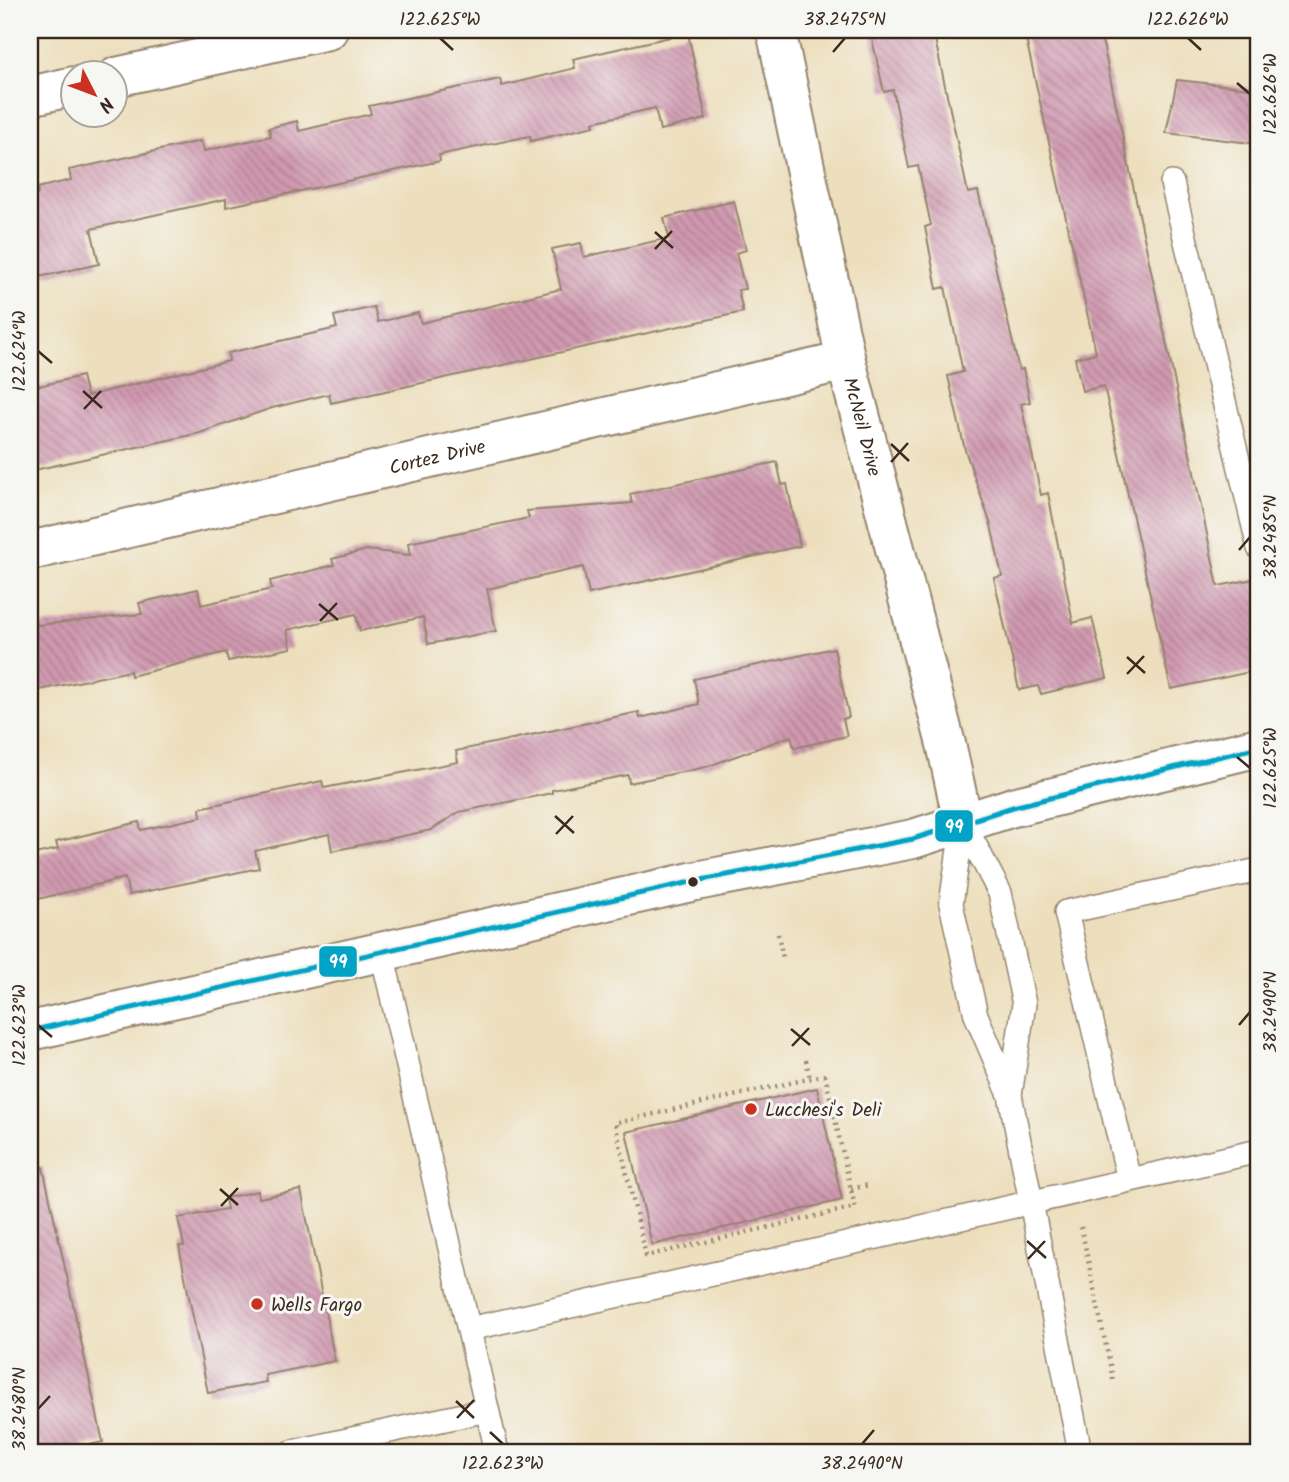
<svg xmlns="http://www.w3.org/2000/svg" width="1289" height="1482" font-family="Kalam,sans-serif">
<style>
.building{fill:url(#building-back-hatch)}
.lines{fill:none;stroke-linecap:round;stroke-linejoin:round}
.service-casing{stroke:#94846e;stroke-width:26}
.minor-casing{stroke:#94846e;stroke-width:42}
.secondary-casing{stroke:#94846e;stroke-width:42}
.path{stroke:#94846e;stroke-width:4.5;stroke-dasharray:2 5;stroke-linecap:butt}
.service{stroke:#fff;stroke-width:23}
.minor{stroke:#fff;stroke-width:38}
.secondary{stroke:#fff;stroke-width:38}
.bus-1-casing{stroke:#f6f6f2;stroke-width:10}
.bus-1{stroke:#03a3c5;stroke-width:5}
.ticks{fill:none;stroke:#3b2a1e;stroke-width:2.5}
.bus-dot{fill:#3b2a1e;stroke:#f6f6f2;stroke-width:2.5}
.poi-dot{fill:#c8321e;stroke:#f6f6f2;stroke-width:2.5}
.labels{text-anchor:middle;stroke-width:6;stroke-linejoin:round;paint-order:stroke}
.street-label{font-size:19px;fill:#3b2a1e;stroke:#f6f6f2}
.poi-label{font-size:19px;fill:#3b2a1e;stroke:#f6f6f2;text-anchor:start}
.line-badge{stroke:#f6f6f2;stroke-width:2.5}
.badge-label{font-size:19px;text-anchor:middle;font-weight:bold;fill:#fff}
.neatline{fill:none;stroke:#3b2a1e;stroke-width:2.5}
.ticks-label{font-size:18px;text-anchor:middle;fill:#3b2a1e}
</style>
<defs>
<pattern id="building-back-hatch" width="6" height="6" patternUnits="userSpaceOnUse" patternTransform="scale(1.75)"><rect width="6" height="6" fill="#d099b0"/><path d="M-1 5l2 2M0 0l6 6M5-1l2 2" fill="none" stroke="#aa7d8f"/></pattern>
</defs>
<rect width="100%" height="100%" fill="#f6f6f2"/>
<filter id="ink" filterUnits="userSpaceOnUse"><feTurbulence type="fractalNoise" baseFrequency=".0143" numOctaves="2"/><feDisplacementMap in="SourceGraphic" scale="14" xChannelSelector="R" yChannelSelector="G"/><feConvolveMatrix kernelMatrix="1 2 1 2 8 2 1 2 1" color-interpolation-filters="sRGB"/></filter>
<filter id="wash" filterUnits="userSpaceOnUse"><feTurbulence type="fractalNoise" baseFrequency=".00686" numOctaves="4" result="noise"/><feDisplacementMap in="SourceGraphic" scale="28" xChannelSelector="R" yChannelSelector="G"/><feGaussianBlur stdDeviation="1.57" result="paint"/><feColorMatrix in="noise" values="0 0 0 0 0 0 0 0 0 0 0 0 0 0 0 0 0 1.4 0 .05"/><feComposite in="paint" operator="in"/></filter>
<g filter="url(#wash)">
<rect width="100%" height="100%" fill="#eddfbd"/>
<g id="blocks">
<path class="building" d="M870,30H933L968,193L978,191L1019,370L1023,369L1030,402L1021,404L1041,495L1048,493L1073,623L1092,618L1107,678L1041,694L1038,686L1019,690L994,578L1002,576L991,525L965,450L948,376L963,372L945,287L937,289L925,227L931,225L918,166L909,168L893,90L884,92Z
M1024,30H1100L1218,586L1259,578V670L1171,689L1104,386L1082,391L1075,358L1096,353Z
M688,33L706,119L660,130L655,108L593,122L594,126L531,141L530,136L439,155L440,161L319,187L226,207V199L91,229L99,264L34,278L30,258V196L38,194L37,188L71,180L69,170L201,141L204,151L271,136L269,128L297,121L299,131L371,114L369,106L500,79L502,86L575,68L573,59Z
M1177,80L1259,89V144L1166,133Z
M734,201L746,250L736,253L745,289L738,290L743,312L331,403L329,394L272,408L200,433L30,471V431L37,429L30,388L82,376L87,396L229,361L228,353L337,328L334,316L374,307L378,322L418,313L421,323L561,289L552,249L581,243L584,257L669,238L664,218Z
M777,462L782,485L787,484L800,546L589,594L583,567L487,589L496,631L428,644L423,617L360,631L356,614L287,630L291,648L228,661L226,652L131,676L130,671L30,692V626L142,614L139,603L198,589L201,605L272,589L270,581L334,565L332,559L367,550L410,555L408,543L529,518L527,511L632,503L630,494Z
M834,648L849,717L843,719L847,736L794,748L791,736L706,767L629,783L628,775L552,790V793L459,812L431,830L332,851L329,834L255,851L259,868L129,895L125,878L30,901V855L58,849L56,842L139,822L141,830L201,817L200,808L322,781L324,788L458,762L456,751L639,712L640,718L699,704L694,679Z
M817,1088L842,1200L652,1245L626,1132Z
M43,1167L103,1442L58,1452H30V1168Z
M301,1190L335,1361L265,1375L266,1382L208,1393L179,1246H184L178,1218L227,1209L225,1198L258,1191L259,1198Z"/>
</g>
</g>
<g filter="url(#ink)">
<use href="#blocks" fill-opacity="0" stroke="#94846e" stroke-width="2"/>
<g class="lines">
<defs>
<path id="service" d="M1172,183L1259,548
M963,822L951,904L976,1015L1010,1095L1080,1452
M963,822L1000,893L1024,1004L1010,1095
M382,953L497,1452
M1129,1180L1066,912L1259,870
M469,1329L1259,1151
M292,1452L487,1410"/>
<g id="minor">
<path id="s1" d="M776,30L846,361L947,748L963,822"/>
<path d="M116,77L328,30"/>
<path d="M30,96L74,86"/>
<path id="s2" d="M30,551L846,361"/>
</g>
<path id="secondary" d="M30,1031L691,882L913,839L1013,807L1259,747"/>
</defs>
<use href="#service" class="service-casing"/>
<use href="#minor" class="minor-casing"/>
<use href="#secondary" class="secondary-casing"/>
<path class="path" d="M778,934L783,958
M806,1060L810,1078
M825,1075L855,1207L646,1256L615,1123Z
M851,1189L869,1185
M1081,1227L1114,1384"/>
<use href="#service" class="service"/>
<use href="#minor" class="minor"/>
<use href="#secondary" class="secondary"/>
<defs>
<path id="bus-1" d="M30,1031L691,882L913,839L1013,807L1259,747"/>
</defs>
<use href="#bus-1" class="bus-1-casing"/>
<use href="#bus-1" class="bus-1"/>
</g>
</g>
<path class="ticks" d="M440,38L453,50M1188,38L1201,50M833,52L845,38M1237,83L1250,94M655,232L673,248M655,249L672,231M38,351L52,363M83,391L102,408M84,409L101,391M891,444L909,461M891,462L908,443M1239,550L1250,537M319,604L338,620M320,621L337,603M1127,657L1145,673M1127,674L1144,656M1237,757L1250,768M555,816L574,833M556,834L573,816M38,1025L52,1037M1239,1025L1250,1012M791,1029L810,1045M792,1046L809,1028M220,1189L238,1205M221,1206L238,1188M1027,1241L1046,1258M1028,1259L1045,1241M456,1401L474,1418M38,1409L50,1396M457,1418L474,1400M490,1432L503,1444M862,1444L874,1430"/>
<circle class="bus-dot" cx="693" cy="882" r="6"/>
<g class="poi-dot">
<circle cx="751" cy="1109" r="7"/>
<circle cx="257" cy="1304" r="7"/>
</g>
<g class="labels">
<g class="street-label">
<text dy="7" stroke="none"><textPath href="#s1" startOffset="406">McNeil Drive</textPath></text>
<text dy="7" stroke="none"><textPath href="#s2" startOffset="418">Cortez Drive</textPath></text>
</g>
<g class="poi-label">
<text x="765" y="1116">Lucchesi's Deli</text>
<text x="271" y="1311">Wells Fargo</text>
</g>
</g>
<g class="line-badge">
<rect x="934" y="809" width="40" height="34" rx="7" fill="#03a3c5"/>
<rect x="318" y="945" width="40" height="33" rx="7" fill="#03a3c5"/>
</g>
<g class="badge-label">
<text x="954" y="833">99</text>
<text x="338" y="968">99</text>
</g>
<rect width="1289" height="1482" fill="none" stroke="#f6f6f2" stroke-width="77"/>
<g transform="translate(94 94) rotate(132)"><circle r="33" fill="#f6f6f2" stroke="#aba49d" stroke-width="2"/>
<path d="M0-5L12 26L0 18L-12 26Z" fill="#c8321e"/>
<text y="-10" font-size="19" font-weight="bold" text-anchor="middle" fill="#3b2a1e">N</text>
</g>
<rect x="38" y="38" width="1212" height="1406" class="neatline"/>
<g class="ticks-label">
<text x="440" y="25">122.625°W</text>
<text x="845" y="25">38.2475°N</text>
<text x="1188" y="25">122.626°W</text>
<text transform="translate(1270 94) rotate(-90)" y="6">122.626°W</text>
<text transform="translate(19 351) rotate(-90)" y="6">122.624°W</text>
<text transform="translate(1270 537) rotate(-90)" y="6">38.2485°N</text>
<text transform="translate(1270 768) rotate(-90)" y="6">122.625°W</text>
<text transform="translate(1270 1012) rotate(-90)" y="6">38.2490°N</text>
<text transform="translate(19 1025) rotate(-90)" y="6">122.623°W</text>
<text transform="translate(19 1409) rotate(-90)" y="6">38.2480°N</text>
<text x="503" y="1469">122.623°W</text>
<text x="862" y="1469">38.2490°N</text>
</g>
</svg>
